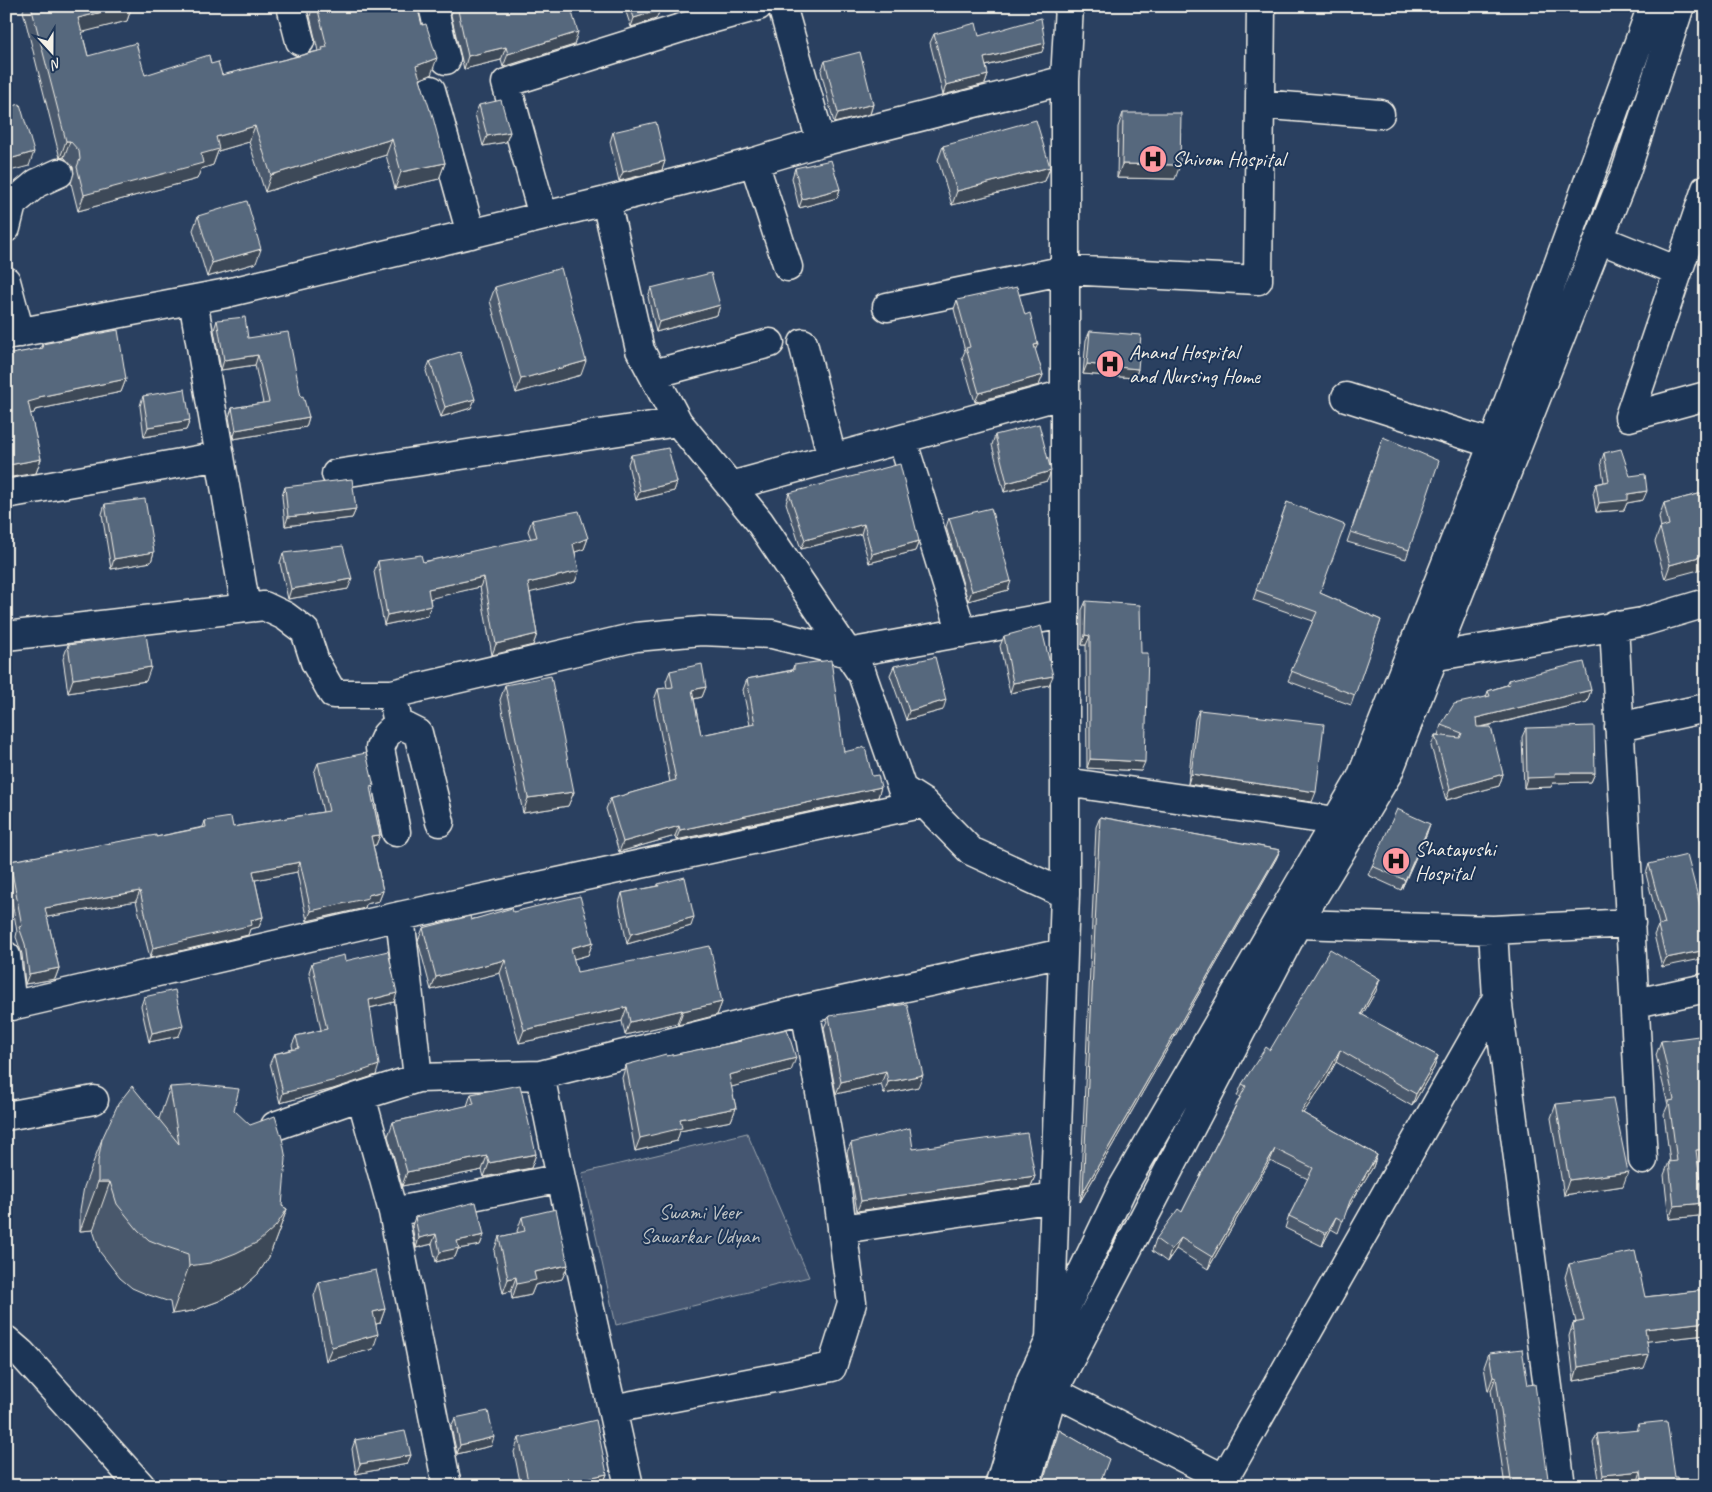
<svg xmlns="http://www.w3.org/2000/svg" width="1712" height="1492" font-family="Caveat,sans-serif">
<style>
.green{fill:#445771;stroke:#9ca4ac}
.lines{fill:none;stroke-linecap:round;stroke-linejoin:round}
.minor-casing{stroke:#f4f1e8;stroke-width:31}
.major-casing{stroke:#f4f1e8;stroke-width:31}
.minor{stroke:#1d3557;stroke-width:28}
.major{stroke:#1d3557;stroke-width:28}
.wall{fill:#4a596c;stroke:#f4f1e8}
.shaded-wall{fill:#3c4858;stroke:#f4f1e8}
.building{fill:#56677d;stroke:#f4f1e8}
.labels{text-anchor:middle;stroke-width:4;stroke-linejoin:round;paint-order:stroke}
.poi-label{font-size:21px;fill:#f4f1e8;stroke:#1d3557;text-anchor:start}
.park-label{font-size:21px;fill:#bfc3c4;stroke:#1d3557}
</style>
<rect width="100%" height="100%" fill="#2a4060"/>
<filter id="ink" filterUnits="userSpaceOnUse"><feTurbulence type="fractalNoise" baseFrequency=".02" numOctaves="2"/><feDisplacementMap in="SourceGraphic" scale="10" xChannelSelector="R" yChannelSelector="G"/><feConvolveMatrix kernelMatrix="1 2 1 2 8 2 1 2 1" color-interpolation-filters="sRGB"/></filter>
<g filter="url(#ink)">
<path class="green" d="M747,1133L809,1277L616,1325L582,1173Z"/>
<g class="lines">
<defs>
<path id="minor" d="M291,6L300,41
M433,6L446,60
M782,6L821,142
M431,90L471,234
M1260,104L1380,114
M754,162L788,267
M1706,189L1629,417L1706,396
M543,216L506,83L700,22L758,6
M6,228L12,204L37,183L59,173
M1599,239L1678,271
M6,281L20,333
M193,300L246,608
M887,307L1066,270L1258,280L1261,6
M6,335L227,293L606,201
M803,343L832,458
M653,374L770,343
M1346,397L1493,444
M902,439L962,633
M336,474L678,422
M731,486L1065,394
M6,494L220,456
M1614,625L1643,1160
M6,636L264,606L285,616L305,631L315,662L333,694H392L636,637L701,631L772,634L848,653L1065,614
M1413,660L1642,622L1706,603
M392,694L398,723L386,735L380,748L396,832
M398,723L418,733L440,822
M1619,727L1706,708
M1065,782L1336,821
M1065,894L971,851L924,803L902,789L862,674L759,521L678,422L640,350L606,201L754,162L821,142L1065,80
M400,916L418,1078L540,1075L805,1009L1063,953
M1493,930L1631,923
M6,956L12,1006
M1497,998L1561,1486
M1636,1003L1706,988
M6,1007L400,916L924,803
M540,1075L561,1178
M418,1078L361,1096L393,1212L561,1178L629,1486
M6,1116L94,1100
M275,1126L361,1096
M393,1212L447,1486
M842,1229L1055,1198
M1050,1340L1065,894V80L1069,6
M1033,1381L1223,1478
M612,1409L832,1367L852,1303L836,1182L805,1009
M1220,1486L1497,998L1493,930L1297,924"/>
<path id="major" d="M6,1340L21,1353L141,1486
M999,1486L1031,1380L1123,1187L1361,778L1493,444L1652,6
M1025,1486L1053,1392L1297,924L1388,773L1626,171L1680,6"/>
</defs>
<use href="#minor" class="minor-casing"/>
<use href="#major" class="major-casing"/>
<use href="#minor" class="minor"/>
<use href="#major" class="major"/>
</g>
<path class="wall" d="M25,6H132L127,21L82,32L88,56L145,75L211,64L222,75L318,51L310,16L313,6H417L431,75L420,79L445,163L439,179L395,189L386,155L265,192L249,142L218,151L213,165L201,169L197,179L78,211L71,183L74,173L73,167L64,157L60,158L23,11Z
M454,6H570L574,45L503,67L501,60L464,69L451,15Z
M624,6H659L660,10L656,19L631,27Z
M934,34L979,36L1042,52L986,66L988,75L985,84L943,95L930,43Z
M825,61L873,104L870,114L834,123L821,71Z
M479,105L510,132L506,142L483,146L475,114Z
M1123,113L1175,179L1117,178L1118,127Z
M613,132L665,161L662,170L619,181L610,142Z
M943,146L1050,167L1045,181L952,205L938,160Z
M795,168L840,189L837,198L799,208L792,178Z
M198,216L256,263L207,277L193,230Z
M495,287L581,375L516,393L490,301Z
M651,288L720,305L717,315L656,332L648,297Z
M957,300L1035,350L1043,375L1039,385L975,402L962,358L965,351L954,309Z
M217,320L248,338L301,397L309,417L306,427L233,439L229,417L232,408L263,403L255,365L221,370L214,330Z
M1090,331L1138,369L1135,378L1083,374L1086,340Z
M42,344L126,379L121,392L35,410L34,413H30L41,459L36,473L6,478V355L40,349Z
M430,361L475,399L471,408L441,417L426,371Z
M143,396L190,420L186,430L144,437L140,406Z
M995,435L1047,481L1004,492L992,445Z
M1383,437L1409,550L1406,559L1347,542Z
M1604,453L1630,476L1643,500L1627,503L1624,510L1596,512L1593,493L1596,484L1604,482L1601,462Z
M631,455L677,482L674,491L636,500L628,464Z
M285,487L356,509L352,518L285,526L282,496Z
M1706,492L1665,579L1655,542L1660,528H1661L1659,517L1664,503Z
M789,493L919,541L915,551L869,563L861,534L801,549L786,503Z
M1287,502L1320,593L1381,620L1351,705L1288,681L1313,621L1253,600Z
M105,504L154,552L151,562L111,569L102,514Z
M949,518L1008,590L968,601L946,527Z
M532,520L588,538L584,549L575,552L579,571L575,582L530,592L537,634L533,645L492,655L480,587L430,598L431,606L427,616L384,625L374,572L378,561L423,562L531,539L528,531Z
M283,553L348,589L288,599L280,563Z
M1086,601L1141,653V771L1087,768L1086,645H1082V610Z
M1004,636L1049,685L1010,693L1000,646Z
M68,645L146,681L68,693L63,659Z
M794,665L844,752L872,776L881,787L878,797L676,840L675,836L619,852L606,809L610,799L670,782L654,700L658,689L667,688L666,681L670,671L706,687L702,697L694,699L701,735L750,725L743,690L747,679L792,670Z
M894,666L943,710L906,720L890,675Z
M1508,680L1591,690L1587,702L1483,727L1503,774L1499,786L1446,800L1431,746L1435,735H1438L1441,725L1486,697L1488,691L1506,685Z
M505,685L574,792L568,806L523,813L500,700Z
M1199,710L1312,802L1188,784L1195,719Z
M1526,728L1595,773L1591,782L1553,783L1551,787L1524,788L1522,737Z
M318,763L371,792L380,835L376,845H373L383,891L379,901L366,904L365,908L307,921L297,872L255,880L263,917L259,927L250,929L248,935L150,958L136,901L47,917L59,968L55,979L25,984L22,954L16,937L17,932L7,871L10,861L156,837L203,827L205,821L233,827L323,812L314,773Z
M1100,817L1280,850L1276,859L1080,1202L1096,827Z
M1427,833L1401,890L1368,875L1372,866Z
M1649,864L1703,916L1662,967L1654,935L1658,926L1659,925L1646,874Z
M658,884L691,926L627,944L619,903L622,893L658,886Z
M513,912L593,942L588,955L573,959L577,972L722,1002L717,1015L678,1025L677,1023L625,1035L622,1021L519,1043L500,973L431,990L418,941L423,928Z
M345,961L394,1002L370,1008L376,1075L333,1089L280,1103L270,1063L274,1054L293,1049L292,1045L296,1036L321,1030L309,972L312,963Z
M1376,991L1362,1015L1438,1056L1434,1068L1412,1106L1336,1062L1325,1082L1303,1113L1377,1155L1373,1167L1346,1211L1338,1233L1331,1229L1322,1246L1285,1228L1289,1216L1308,1179L1270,1161L1208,1269L1176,1249L1167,1262L1152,1251L1156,1239L1182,1212L1240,1097L1237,1096L1242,1084L1270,1050Z
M144,997L179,1036L149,1042L141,1006Z
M829,1016L918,1087L884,1094L881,1084L836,1094L824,1028Z
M740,1040L791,1071L731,1087L736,1108L731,1121L680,1131L677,1141L635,1151L622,1078L626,1065L740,1041Z
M1661,1041L1698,1162V1216L1669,1219L1664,1175L1669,1162H1670L1664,1114L1668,1105L1656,1055Z
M170,1087L234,1110L282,1206L287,1209L269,1257L258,1274L240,1290L219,1301L192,1311L172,1314L170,1302L146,1294L132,1288L120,1278L100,1252L93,1230L80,1231V1210L84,1187L102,1139L159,1119Z
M471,1094L536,1154L531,1168L484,1177L482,1170L402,1186L388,1136L393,1122L467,1106Z
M1556,1104L1623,1186L1564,1195L1551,1118Z
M851,1143L913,1149L1035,1176L1031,1186L857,1211L847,1152Z
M415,1217L484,1235L480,1245L458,1249L455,1257L436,1262L432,1244L416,1248L412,1226Z
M522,1217L568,1265L562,1279L535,1285L531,1295L512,1299L511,1291L503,1293L494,1251L499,1237L518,1233L517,1231Z
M1569,1264L1645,1297L1706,1290V1335L1647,1341L1644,1368L1574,1381L1569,1336L1573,1323L1576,1322L1565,1277Z
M319,1282L385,1309L380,1323L376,1324L373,1349L326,1361L314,1296Z
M1489,1353L1528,1385L1549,1486H1505L1491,1390L1488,1391L1484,1367Z
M455,1418L491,1446L457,1454L451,1427Z
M1638,1424L1675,1477L1680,1486H1638V1481L1600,1485L1593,1443L1597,1434L1636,1431Z
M1059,1430L1109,1459L1041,1483L1043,1479L1054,1444Z
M519,1438L607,1474L602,1486H521L514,1452Z
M355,1440L411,1455L407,1464L356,1474L352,1449Z"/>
<path class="shaded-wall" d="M126,6H132L127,21L72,35L78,18Z
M660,10L656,19L631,27L634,18Z
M578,32L574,45L503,67L508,54Z
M1045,43L1042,52L981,67L984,58Z
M506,47L501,60L464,69L468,56Z
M437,58L431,75L410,83L416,66Z
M988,75L985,84L943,95L946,85Z
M873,104L870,114L834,123L838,113Z
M255,126L249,142L218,151L213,165L201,169L197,179L78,211L84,195L201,154L216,137Z
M510,132L506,142L483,146L487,136Z
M392,139L386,155L265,192L271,175Z
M66,141H70L64,157L60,158Z
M34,152L29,166L6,172V160Z
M665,161L662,170L619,181L623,172Z
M445,163L439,179L395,189L401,172Z
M1122,164L1180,165L1175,179L1117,178Z
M1050,167L1045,181L952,205L957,191Z
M840,189L837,198L799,208L802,199Z
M261,249L256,263L207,277L212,263Z
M720,305L717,315L656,332L659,322Z
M1038,344L1034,353V345Z
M258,355L255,365L221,370L224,360Z
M586,361L581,375L516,393L521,379Z
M1087,364L1138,369L1135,378L1083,374Z
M1043,375L1039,385L975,402L979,393Z
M126,379L121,392L35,410L34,413L23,415L28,402L39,397Z
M475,399L471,408L441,417L445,407Z
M309,417L306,427L233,439L236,430Z
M190,420L186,430L144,437L148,427Z
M41,459L36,473L6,478V471L9,465Z
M1051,471L1047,481L1004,492L1007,483Z
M677,482L674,491L636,500L640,491Z
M1647,491L1643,500L1627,503L1624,510L1596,512L1599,503L1628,494Z
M356,509L352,518L285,526L288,517Z
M864,524L861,534L801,549L805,540Z
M588,538L584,549L569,554L573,544Z
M919,541L915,551L869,563L872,554Z
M154,552L151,562L111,569L114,559Z
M1706,555V568L1665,579L1670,565Z
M579,571L575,582L524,594L528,583Z
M484,577L480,587L424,600L428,589Z
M352,579L348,589L288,599L291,589Z
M1011,581L1008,590L968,601L972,591Z
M431,606L427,616L384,625L387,615Z
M537,634L533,645L492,655L496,644Z
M1085,635L1090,636L1086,645H1082Z
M151,667L146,681L68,693L73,679Z
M1053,676L1049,685L1010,693L1013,683Z
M706,687L702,697L689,700L692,690Z
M1591,690L1587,702L1472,729L1476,718Z
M946,700L943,710L906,720L909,711Z
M1090,759L1145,762L1141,771L1087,768Z
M1555,773H1595L1591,782L1553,783L1551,787L1524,788L1527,778Z
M1191,774L1316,792L1312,802L1188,784Z
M1503,774L1499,786L1446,800L1450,789Z
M881,787L878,797L676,840L680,830Z
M574,792L568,806L523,813L528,798Z
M1430,824L1427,833L1401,890L1405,880Z
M679,826L675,836L619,852L623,842Z
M380,835L376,845L367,846L371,836Z
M1280,850L1276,859L1080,1202L1083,1192Z
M300,862L297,872L250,881L253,871Z
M140,891L136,901L42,918L45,908Z
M383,891L379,901L366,904L365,908L307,921L311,911Z
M263,917L259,927L250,929L248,935L150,958L153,948L251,920Z
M694,917L691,926L627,944L631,934Z
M593,942L588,955L566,961L571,948Z
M1706,950V958L1662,967L1666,958Z
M505,960L500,973L431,990L436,977Z
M59,968L55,979L25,984L29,974Z
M1380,979L1376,991L1356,1026L1361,1014Z
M397,993L394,1002L365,1009L369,1000Z
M722,1002L717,1015L678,1025L683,1011Z
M627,1007L622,1021L519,1043L524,1030Z
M682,1010L677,1023L625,1035L630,1022Z
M183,1026L179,1036L149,1042L152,1033Z
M1340,1050L1336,1062L1325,1082L1296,1123L1301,1112Z
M1438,1056L1434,1068L1412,1106L1416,1094Z
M796,1058L791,1071L724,1089L729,1075Z
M379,1065L376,1075L333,1089L280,1103L283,1093Z
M886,1071L881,1084L836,1094L841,1082Z
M923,1075L918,1087L884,1094L888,1082Z
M736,1108L731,1121L680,1131L677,1141L635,1151L640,1138L680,1119Z
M1275,1149L1270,1161L1208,1269L1212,1257Z
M1706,1149V1161L1691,1163L1696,1150Z
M536,1154L531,1168L484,1177L489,1163Z
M1377,1155L1373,1167L1345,1213L1350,1201Z
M487,1156L482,1170L402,1186L407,1172Z
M1628,1172L1623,1186L1564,1195L1569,1180Z
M1035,1176L1031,1186L857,1211L861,1201Z
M98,1182H110L93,1230L80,1231Z
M1703,1203L1698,1216L1669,1219L1674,1206Z
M287,1209L269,1257L258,1274L240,1290L219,1301L192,1311L172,1314L189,1266Z
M1336,1217L1331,1229L1322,1246L1326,1234Z
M436,1234L432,1244L416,1248L419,1238Z
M484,1235L480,1245L458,1249L455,1257L436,1262L440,1252L457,1241Z
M1181,1238L1176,1249L1167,1262L1171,1250Z
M568,1265L562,1279L535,1285L531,1295L512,1299L517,1284L534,1272Z
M516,1277L511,1291L503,1293L508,1279Z
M385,1309L380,1323L368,1326L373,1312Z
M1706,1322V1335L1640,1342L1645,1329Z
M378,1334L373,1349L326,1361L332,1347Z
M1649,1355L1644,1368L1574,1381L1578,1367Z
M1493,1377H1496L1491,1390L1488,1391Z
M494,1437L491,1446L457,1454L460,1445Z
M411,1455L407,1464L356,1474L360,1464Z
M1641,1471L1638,1481L1600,1485L1603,1475Z
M607,1474L602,1486H547Z"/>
<path class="building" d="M31,6H126L78,18L88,56L136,43L145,75L209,55L211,64L218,62L222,75L323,50L322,48L327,47L317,6H417L422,25L426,24L437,58L416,66L430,110H431L445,163L401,172L392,139L271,175L255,126L216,137L219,149L201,154L203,163L84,195L77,167L80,159L79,151L70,141H66Z
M457,6H570L578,32L508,54L506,47L468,56Z
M630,6H659L660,10L634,18Z
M1041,18L1045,43L984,58L988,75L946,85L934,34L976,23L979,36Z
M860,52L873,104L838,113L825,61Z
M501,100L510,132L487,136L479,105Z
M20,104L34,152L6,160V108Z
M1123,113H1181L1180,165L1122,164Z
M1036,120L1050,167L957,191L943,146Z
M656,122L665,161L623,172L613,132Z
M831,160L840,189L802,199L795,168Z
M247,201L261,249L212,263L198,216Z
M561,268L586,361L521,379L495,287Z
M711,273L720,305L659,322L651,288Z
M1017,287L1025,315L1030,313L1038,344L1034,345L1043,375L979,393L966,348L970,347L957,300Z
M245,317L248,338L288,332L301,397L303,396L309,417L236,430L232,408L269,402L258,355L224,360L217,320Z
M118,330L126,379L39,397V399L28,402L41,459L9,465L6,454V355L43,348L42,344Z
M1090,331L1141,335L1138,369L1087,364Z
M460,352L475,399L445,407L430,361Z
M185,389L190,420L148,427L143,396Z
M1039,424L1051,471L1007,483L995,435Z
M1383,437L1439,461L1409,550L1351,532Z
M668,448L677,482L640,491L631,455Z
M1621,449L1630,476L1645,474L1647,491L1628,494V500L1599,503L1596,484L1609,481L1604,453Z
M900,464L919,541L872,554L864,524L805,540L789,493Z
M352,479L356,509L288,517L285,487Z
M1706,492V555L1670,565L1660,528L1669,525L1664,503Z
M145,499L154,552L114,559L105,504Z
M1287,502L1345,525L1320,593L1381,620L1355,695L1291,671L1317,612L1256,590Z
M991,508L1011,581L972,591L949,518Z
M579,511L588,538L573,544L579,571L528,583L537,634L496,644L484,577L428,589L431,606L387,615L378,561L421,555L423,562L537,537L532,520Z
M343,546L352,579L291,589L283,553Z
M1086,601L1140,605L1141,653H1148L1145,762L1090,759V636L1085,635Z
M1041,626L1053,676L1013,683L1004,636Z
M146,634L151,667L73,679L68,645Z
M935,657L946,700L909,711L894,666Z
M831,660L844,752L865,747L872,776L878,775L881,787L680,830L679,826L623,842L610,799L676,780L658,689L673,687L670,671L702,664L706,687L692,690L701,735L755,724L747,679L794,670V665Z
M1584,662L1591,690L1476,718L1477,727H1491L1503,774L1450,789L1435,735L1460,738L1462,733L1441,725L1454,704L1490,696L1488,691L1510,684L1508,680Z
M551,676L574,792L528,798L505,685Z
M1199,710L1324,724L1316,792L1191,774Z
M1594,726L1595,773H1555V777L1527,778L1526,728Z
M366,753L374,786L370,787L380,835L371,836L383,891L368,895V898L311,911L300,862L253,871L263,917L251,920L252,925L153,948L140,891L45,908L59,968L29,974L25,944L19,927L22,926L10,861L156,835V837L206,827L205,821L231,817L233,827L329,811L318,763Z
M1397,809L1430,824L1405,880L1372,866Z
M1100,817L1280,850L1083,1192Z
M1687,855L1703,916L1706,915V950L1666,958L1658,926L1665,924L1649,864Z
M685,877L694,917L631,934L622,893L659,886L658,884Z
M580,896L593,942L571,948L577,972L710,946L722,1002L683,1011L682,1010L630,1022L627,1007L524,1030L505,960L436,977L423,928L470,916L471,920L512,908L513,912Z
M1330,949L1380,979L1361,1014L1438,1056L1416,1094L1340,1050L1329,1070L1301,1112L1377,1155L1350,1201L1343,1221L1336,1217L1326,1234L1289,1216L1313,1168L1275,1149L1212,1257L1181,1238L1171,1250L1156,1239L1178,1209L1182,1212L1246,1086L1242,1084L1266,1047L1270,1050Z
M388,951L397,993L369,1000L379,1065L336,1080L283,1093L274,1054L299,1048L296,1036L327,1029L312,963L344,955L345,961Z
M175,990L183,1026L152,1033L144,997Z
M907,1004L923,1075L888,1082L886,1071L841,1082L829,1016Z
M787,1029L796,1058L729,1075L736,1108L680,1119L682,1128L640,1138L626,1065L666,1054L667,1056L741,1041L740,1040Z
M1706,1035V1149L1696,1150L1703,1203L1674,1206L1669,1162L1677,1161L1669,1101L1674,1100L1661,1041Z
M202,1085L239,1089L234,1110L250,1125L275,1116L282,1138L286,1159L282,1206L287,1209L276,1226L258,1242L236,1253L210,1263L189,1266L188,1254L164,1246L149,1240L138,1230L117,1204L110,1182H98V1161L102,1139L118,1104L132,1086L179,1144L170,1087Z
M520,1085L536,1154L489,1163L487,1156L407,1172L393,1122L474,1104L471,1094Z
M1613,1098L1628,1172L1569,1180L1556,1104Z
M910,1128L913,1149L1027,1133L1035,1176L861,1201L851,1143Z
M476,1202L484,1235L457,1241L459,1248L440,1252L436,1234L419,1238L415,1217Z
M556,1209L568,1265L534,1272L536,1280L517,1284L516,1277L508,1279L499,1237L525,1231L522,1217Z
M1635,1251L1645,1297L1706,1290V1322L1645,1329L1649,1355L1578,1367L1573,1323L1584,1321L1569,1264Z
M376,1270L385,1309L373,1312L378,1334L332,1347L319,1282Z
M1522,1349L1528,1385L1535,1384L1549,1486H1512L1496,1377H1493L1489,1353Z
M488,1411L494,1437L460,1445L455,1418Z
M596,1420L607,1474L547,1486H529L519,1438Z
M1667,1421L1675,1477H1678L1680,1486H1643L1641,1471L1603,1475L1597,1434L1639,1430L1638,1424Z
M1059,1430L1109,1459L1099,1486H1036L1041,1483L1045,1476Z
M405,1431L411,1455L360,1464L355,1440Z"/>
</g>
<defs>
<symbol id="hospital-disc" viewBox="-11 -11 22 22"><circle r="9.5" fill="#ff9aa2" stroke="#1d3557"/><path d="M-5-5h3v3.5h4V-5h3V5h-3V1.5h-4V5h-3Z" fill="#111"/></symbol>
</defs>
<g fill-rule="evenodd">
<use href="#hospital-disc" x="1137" y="143" width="32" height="32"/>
<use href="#hospital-disc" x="1094" y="348" width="32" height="32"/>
<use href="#hospital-disc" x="1380" y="845" width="32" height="32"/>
</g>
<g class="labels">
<g class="poi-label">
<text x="1172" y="166">Shivom Hospital</text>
<text x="1129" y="359">Anand Hospital<tspan x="1129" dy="24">and Nursing Home</tspan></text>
<text x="1415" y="856">Shatayushi<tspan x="1415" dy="24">Hospital</tspan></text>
</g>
<g class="park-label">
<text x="700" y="1219">Swami Veer<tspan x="700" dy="24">Sawarkar Udyan</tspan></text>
</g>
</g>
<rect width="1712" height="1492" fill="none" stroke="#1d3557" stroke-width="25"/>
<rect x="12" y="12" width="1687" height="1467" fill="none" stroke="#f4f1e8" stroke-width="2" filter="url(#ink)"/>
<g transform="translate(52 52) rotate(159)" stroke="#1d3557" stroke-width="4" paint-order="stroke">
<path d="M0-4L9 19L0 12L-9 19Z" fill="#f4f1e8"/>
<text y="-8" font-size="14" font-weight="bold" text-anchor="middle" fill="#f4f1e8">N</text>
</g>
</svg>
